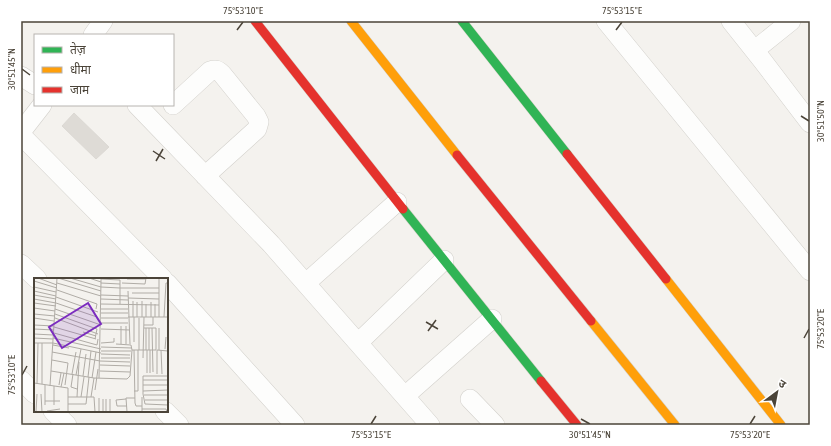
<svg xmlns="http://www.w3.org/2000/svg" width="831" height="446" font-family="'Asap Condensed','Noto Sans Devanagari',sans-serif">
<style>
.building{fill:#dedbd6;stroke:#dcd9d4}
.lines{fill:none;stroke-linecap:round;stroke-linejoin:round}
.street-casing{stroke:#d2d0cb;stroke-width:20}
.fast-casing{stroke:#d3cfc5;stroke-width:10}
.slow-casing{stroke:#d3cfc5;stroke-width:10}
.jam-casing{stroke:#d3cfc5;stroke-width:10}
.street{stroke:#fdfdfc;stroke-width:19}
.fast{stroke:#30b455;stroke-width:9}
.slow{stroke:#ff9f0a;stroke-width:9}
.jam{stroke:#e5322d;stroke-width:9}
.ticks{fill:none;stroke:#4b4439;stroke-width:1.5}
.inset-road{fill:none;stroke:#b0aca6;stroke-width:1}
.view{fill:#7b2cbf;fill-opacity:0.15;stroke:#7b2cbf;stroke-width:2}
.inset-edge{fill:none;stroke:#4b4439;stroke-width:2}
.neatline{fill:none;stroke:#4b4439;stroke-width:1.5}
.ticks-label{font-size:10px;text-anchor:middle;fill:#4b4439}
</style>
<rect width="100%" height="100%" fill="#f4f2ee"/>
<path class="building" d="M74,113L109,147L96,159L62,126Z"/>
<g class="lines">
<defs>
<path id="street" d="M606,21L810,271
M731,21L762,60L810,123
M93,35L103,21
M755,50L791,21
M21,76L35,85
M137,105L271,244L430,425
M173,105L210,71C216,69 218,70 222,74L256,116L259,122L257,129L205,176
M21,132L42,105
M21,135L163,279
M21,264L37,279
M167,283L295,425
M306,283L397,202
M358,343L444,260
M21,380L35,394
M405,396L492,319
M470,399L495,425
M53,411L67,425
M165,411L179,425"/>
<path id="fast" d="M462,21L567,154
M403,209L541,381"/>
<path id="slow" d="M351,21L457,155
M666,279L781,425
M591,321L675,425"/>
<path id="jam" d="M255,21L403,209
M567,154L666,279
M457,155L591,321
M541,381L577,425"/>
</defs>
<use href="#street" class="street-casing"/>
<use href="#fast" class="fast-casing"/>
<use href="#slow" class="slow-casing"/>
<use href="#jam" class="jam-casing"/>
<use href="#street" class="street"/>
<use href="#fast" class="fast"/>
<use href="#slow" class="slow"/>
<use href="#jam" class="jam"/>
</g>
<path class="ticks" d="M237,30L243,22M616,30L622,22M22,69L30,75M801,116L809,121M153,151L165,159M156,161L163,149M426,322L438,329M428,331L436,320M804,338L809,329M22,375L27,366M581,419L590,424M371,424L376,416M750,424L755,416"/>
<g transform="translate(34 278)">
<rect width="134" height="134" fill="#f4f2ee"/>
<path class="inset-road" d="M4,0L23,7M24,0L67,13M36,0L67,9L86,10V26M55,0L67,4V1L86,2V10H125M93,1H112M0,3L23,10M23,5L67,18M67,5L86,6M88,5L111,6L112,0M0,9L22,14M23,12L63,26L62,31M0,13L22,18M94,13L96,66M98,15H125M0,17L22,21M67,17L94,18M22,19L64,34M94,20L125,21M0,21L22,25L63,39M67,21L94,22M108,23V39M117,24V39M0,25L22,28M67,26L125,27M0,30L21,33M21,31L67,47M67,31H94M67,35H94M0,36L21,38M21,36L63,51L61,61M94,39H134M99,39V23M103,39V24M112,39V26M121,39V26M125,39V0M130,39L132,5H134M0,40L20,43M21,40L64,56M67,40H94M105,40V72M67,45H94M0,47L20,48M110,47H119V39M92,48V66M20,49L62,61M112,50V72M118,50L119,94M125,50V72M0,51L20,52M67,51L96,52M49,54L62,58M20,55L63,67L64,61M0,56L19,57M0,60L19,61M19,60L67,71M100,64V39M0,65H19M19,65L67,75M67,65L80,64V60M82,66L97,67L98,72H122V50H110M87,66V48M19,67L35,70M67,69L98,70M131,71L132,59M100,72L101,125L102,128H108M113,72V95M115,72V50M116,72V95M127,72L128,96M67,73H97M18,74L66,83L96,84M67,76L96,77M67,80H96M109,80L110,39M18,82L34,85L31,107M66,87L96,88M17,93L60,100L93,101L96,98L98,72M66,93L96,94M38,96L42,74M39,96L37,109L43,111M123,96V72L134,73M42,97L47,71M49,98L52,76M134,98H109V116L111,126L134,127M54,99L57,73M58,100L62,74M65,100L67,4M109,102H134M0,105L34,110V134M3,106L4,65M8,106V65M11,107V127M25,107L27,95M109,107H134M16,108L23,0M20,108V127M27,109L30,95M61,112L64,91M100,113H104V72M109,113L134,112M7,116L8,134M110,117H134M34,119H60L61,134M43,119L45,84M47,119L50,99M57,119L60,100M69,121V134M76,121V134M92,121L82,122L83,128H93M111,122H134M11,123H26M34,126H52L55,99M108,131H132L133,134M13,133L26,131M2,134L3,116M65,134V120M72,134V121M93,134L92,120H101M108,134V119"/>
<path class="view" d="M54,25L67,46L28,70L15,49Z"/>
<rect width="134" height="134" class="inset-edge"/>
</g>
<rect width="831" height="446" fill="none" stroke="#ffffff" stroke-width="44"/>
<rect x="34" y="34" width="140" height="72" fill="#ffffff" stroke="#b7b4b0"/>
<rect x="42" y="47" width="20" height="6" fill="#30b455" stroke="#b7b4b0"/>
<text x="70" y="54" font-size="12" fill="#4b4439">तेज़</text>
<rect x="42" y="67" width="20" height="6" fill="#ff9f0a" stroke="#b7b4b0"/>
<text x="70" y="74" font-size="12" fill="#4b4439">धीमा</text>
<rect x="42" y="87" width="20" height="6" fill="#e5322d" stroke="#b7b4b0"/>
<text x="70" y="94" font-size="12" fill="#4b4439">जाम</text>
<g transform="translate(777 392) rotate(32)" stroke="#ffffff" stroke-width="3" paint-order="stroke">
<path d="M0-3L7 15L0 10L-7 15Z" fill="#4b4439"/>
<text y="-6" font-size="11" font-weight="bold" text-anchor="middle" fill="#4b4439">उ</text>
</g>
<rect x="22" y="22" width="787" height="402" class="neatline"/>
<g class="ticks-label">
<text x="243" y="14">75°53'10"E</text>
<text x="622" y="14">75°53'15"E</text>
<text transform="translate(11 69) rotate(-90)" y="4">30°51'45"N</text>
<text transform="translate(820 121) rotate(-90)" y="4">30°51'50"N</text>
<text transform="translate(820 329) rotate(-90)" y="4">75°53'20"E</text>
<text transform="translate(11 375) rotate(-90)" y="4">75°53'10"E</text>
<text x="371" y="438">75°53'15"E</text>
<text x="590" y="438">30°51'45"N</text>
<text x="750" y="438">75°53'20"E</text>
</g>
</svg>
